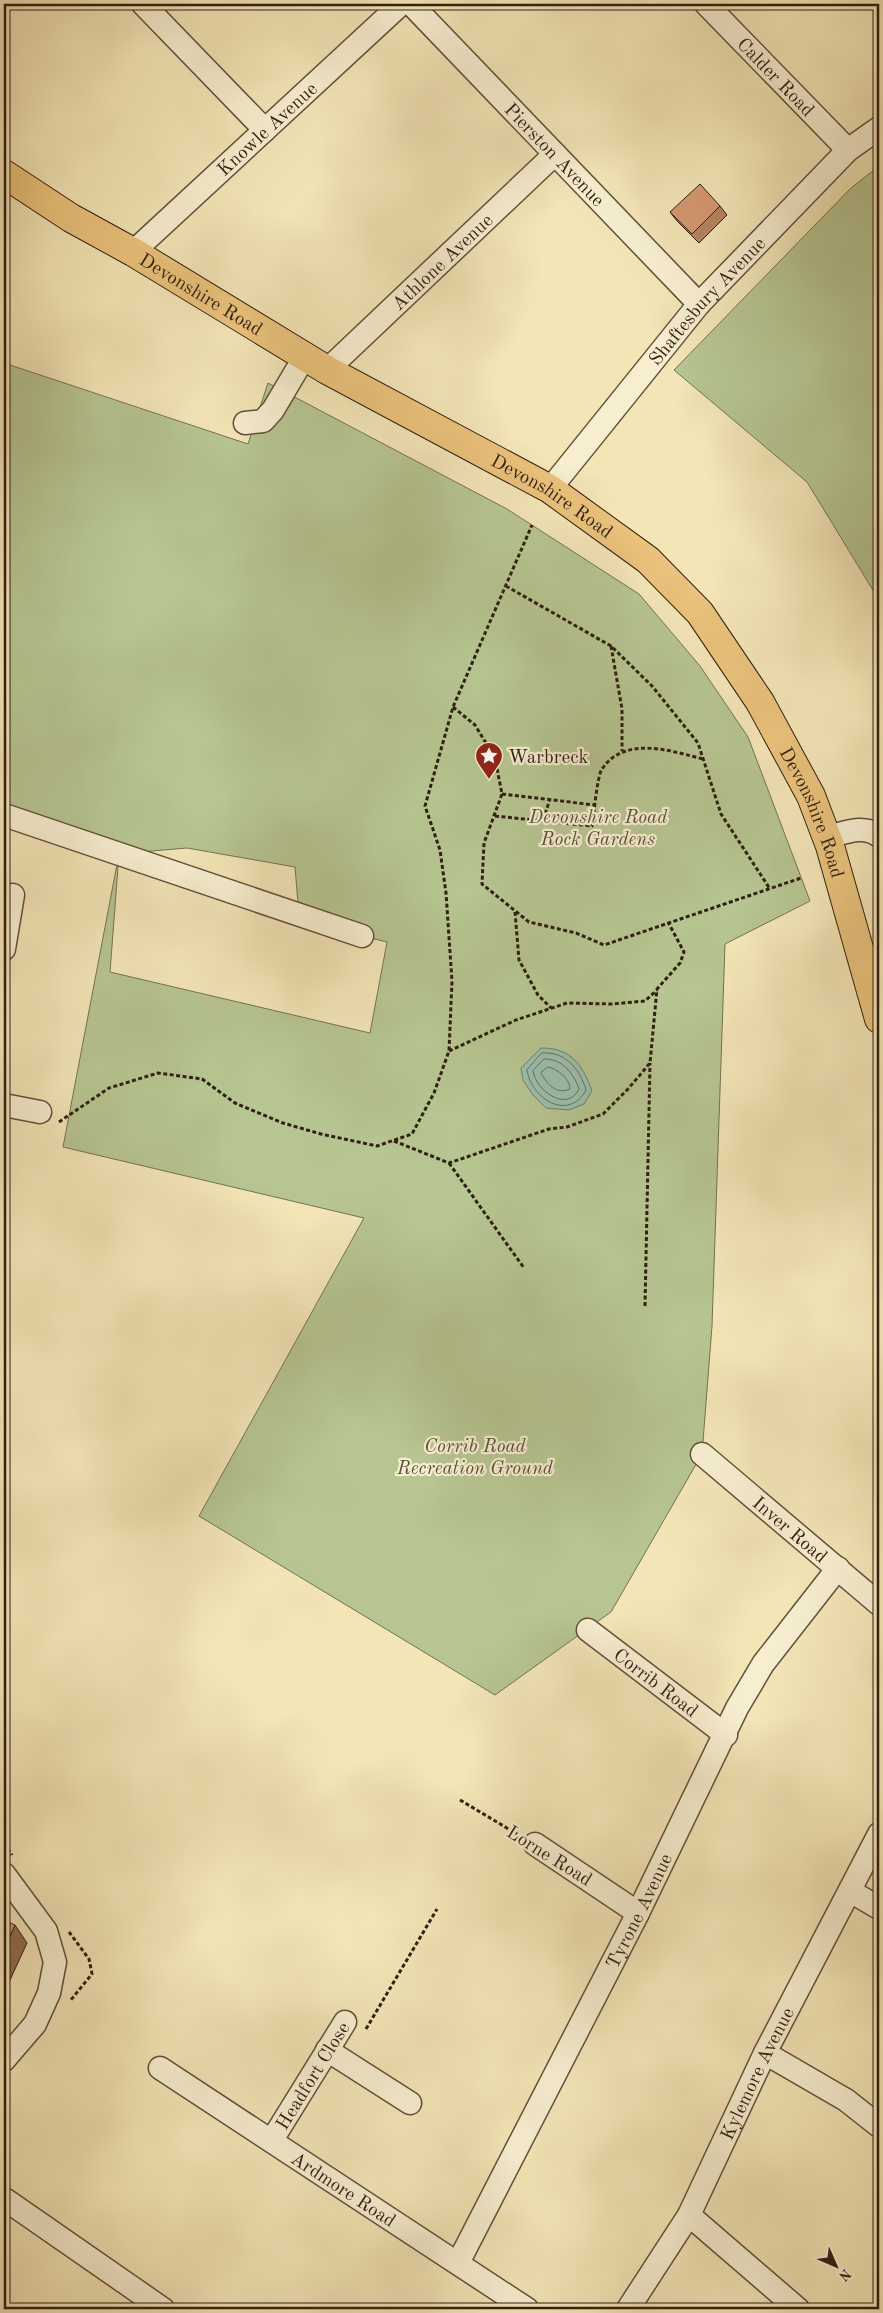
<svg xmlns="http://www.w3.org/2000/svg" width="883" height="2313" font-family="'Old Standard TT',serif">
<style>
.green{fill:#b6c591;stroke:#737252}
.water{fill:#9bbfac;stroke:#707f6e}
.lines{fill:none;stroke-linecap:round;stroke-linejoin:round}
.shore{stroke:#666f5f;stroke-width:1}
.minor-casing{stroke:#61503b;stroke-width:25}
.major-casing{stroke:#301f12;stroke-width:30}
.path{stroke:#301f12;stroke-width:3;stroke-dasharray:4 2.5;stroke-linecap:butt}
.minor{stroke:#f7eed0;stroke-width:22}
.major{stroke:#eac27b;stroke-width:28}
.wall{fill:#b58462;stroke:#301f12}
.shaded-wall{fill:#946b50;stroke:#301f12}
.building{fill:#d39972;stroke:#301f12}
.labels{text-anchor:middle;stroke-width:4.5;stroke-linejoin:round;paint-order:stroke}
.street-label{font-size:19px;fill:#301f12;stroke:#f7eed0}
.poi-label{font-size:19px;fill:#301f12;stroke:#f7eed0;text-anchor:start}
.park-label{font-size:19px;font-style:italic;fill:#585138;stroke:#f7eed0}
</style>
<rect width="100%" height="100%" fill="#f3e5b6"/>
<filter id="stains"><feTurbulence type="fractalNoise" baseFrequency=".004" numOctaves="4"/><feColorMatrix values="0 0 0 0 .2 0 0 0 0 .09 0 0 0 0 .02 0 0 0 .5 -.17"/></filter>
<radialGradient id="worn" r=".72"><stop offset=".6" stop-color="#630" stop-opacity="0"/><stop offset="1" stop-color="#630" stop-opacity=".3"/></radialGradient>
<path class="green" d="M879,166V600L807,482L674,370L850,189Z
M4,363L248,444L268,383L507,509L639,594L700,666L748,737L810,901L725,944L712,1326L702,1454L611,1612L495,1695L199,1516L364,1218L63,1147L119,854L110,972L370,1033L387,942L362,936L299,915L295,867L187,848L140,852L4,825Z"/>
<path class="water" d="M541,1048C571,1048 582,1064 592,1091L584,1104L569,1110L546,1108L533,1095L523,1080L521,1068Z"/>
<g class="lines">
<path class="shore" d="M542,1053C565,1051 580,1069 586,1090C569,1122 531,1099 527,1070Z
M544,1059C562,1058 574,1074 579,1089C567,1113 536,1091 533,1071Z
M548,1067C558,1069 570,1079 570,1089C556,1095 547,1084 541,1073Z"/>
<defs>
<g id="minor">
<path d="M143,4L265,130"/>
<path id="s1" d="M411,4L699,304"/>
<path id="s2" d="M706,4L848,150"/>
<path id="s3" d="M133,252L401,4"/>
<path id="s4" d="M327,370L555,154"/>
<path d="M245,423L263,421L273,410L305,356"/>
<path id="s5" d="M550,489L699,304L848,150L879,128"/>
<path d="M4,815L362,936"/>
<path d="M827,837C844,833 864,824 879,836"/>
<path d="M4,949L13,895"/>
<path d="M4,1105L40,1112"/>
<path id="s6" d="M702,1454L879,1604"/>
<path id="s7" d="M588,1630L726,1735"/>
<path d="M535,1844L638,1913"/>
<path d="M4,1874L46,1931L55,1962L49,1993L35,2024L4,2060"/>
<path d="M850,1891L879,1908"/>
<path d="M327,2050L410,2103"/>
<path d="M765,2053L846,2100L879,2126"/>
<path id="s8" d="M160,2068L527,2309"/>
<path id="s9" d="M272,2140L345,2022"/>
<path d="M6,2200L163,2309"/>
<path d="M689,2215L798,2309"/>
<path id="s10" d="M458,2263L638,1913L737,1708L763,1664L838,1568"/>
<path id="s11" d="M628,2309L689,2215L765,2053L879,1834"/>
</g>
<g id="major">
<path id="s12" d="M4,174L71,218L133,252L327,370L550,489L648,560L700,613L760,702L811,796L830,846L879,1019"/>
</g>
</defs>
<use href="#minor" class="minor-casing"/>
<use href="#major" class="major-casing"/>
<path class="path" d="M506,586L611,646L652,686L698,743L721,814L770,889
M611,646L622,709V751
M453,707L475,725L495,758L502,794L484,843L482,884L529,922L576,933L604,945L801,878
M502,794L595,805
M495,816L592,826C594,815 597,776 602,769C625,735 671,751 703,759
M543,820L550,799
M515,912L519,960L538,995L551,1008
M449,1051L516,1020L567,1003L612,1004L645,1001L657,990
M59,1122L109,1088L158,1073L202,1079L235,1103L283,1123L321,1134L377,1146L412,1134L434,1093L449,1051L452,981L446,893L440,850L425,806L453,707L532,525
M394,1141L449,1163L549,1129L567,1127L603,1114L628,1089L650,1063L657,989L680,963L684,952L668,922
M449,1163L524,1268
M645,1306L650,1063
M460,1800L517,1834
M4,1843L12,1855
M69,1932L89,1959L92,1974L70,2001
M366,2029L437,1909"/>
<use href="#minor" class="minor"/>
<use href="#major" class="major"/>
</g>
<path class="wall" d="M720,206L727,215L699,243L677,221L670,212Z"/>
<path class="shaded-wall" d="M15,1925L27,1943L4,1993V1949Z"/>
<path class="building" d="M700,184L720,206L692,234L670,212Z
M4,1920L15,1925L4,1949Z"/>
<defs>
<symbol id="sight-pin" viewBox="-11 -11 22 30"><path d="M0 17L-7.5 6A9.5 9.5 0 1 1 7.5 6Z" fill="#8f2418" stroke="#f7eed0"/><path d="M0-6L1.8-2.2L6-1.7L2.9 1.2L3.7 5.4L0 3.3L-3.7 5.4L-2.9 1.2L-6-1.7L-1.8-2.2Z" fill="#fff"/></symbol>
</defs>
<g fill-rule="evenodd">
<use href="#sight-pin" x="473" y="740" width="32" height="43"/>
</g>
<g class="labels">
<g class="street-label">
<text dy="7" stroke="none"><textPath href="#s2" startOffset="101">Calder Road</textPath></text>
<text dy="7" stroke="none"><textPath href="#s3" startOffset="182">Knowle Avenue</textPath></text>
<text dy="7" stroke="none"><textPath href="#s1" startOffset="208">Pierston Avenue</textPath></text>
<text dy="7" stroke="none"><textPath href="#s4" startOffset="158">Athlone Avenue</textPath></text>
<text dy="7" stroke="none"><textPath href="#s12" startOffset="231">Devonshire Road</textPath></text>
<text dy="7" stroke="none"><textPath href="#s5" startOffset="245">Shaftesbury Avenue</textPath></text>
<text dy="7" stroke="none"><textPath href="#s12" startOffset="636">Devonshire Road</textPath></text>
<text dy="7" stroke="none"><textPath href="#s12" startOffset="1056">Devonshire Road</textPath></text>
<text dy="7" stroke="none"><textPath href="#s6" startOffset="116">Inver Road</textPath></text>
<text dy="7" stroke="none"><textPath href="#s7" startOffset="86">Corrib Road</textPath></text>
<text transform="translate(550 1855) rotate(32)" y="7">Lorne Road</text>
<text dy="7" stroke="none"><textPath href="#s10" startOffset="396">Tyrone Avenue</textPath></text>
<text dy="7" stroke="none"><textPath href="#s11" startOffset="269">Kylemore Avenue</textPath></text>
<text dy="7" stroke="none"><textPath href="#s9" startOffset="76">Headfort Close</textPath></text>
<text dy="7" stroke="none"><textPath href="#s8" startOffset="220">Ardmore Road</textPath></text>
</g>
<g class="poi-label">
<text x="508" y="763">Warbreck</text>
</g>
<g class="park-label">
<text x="598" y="823">Devonshire Road<tspan x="598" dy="22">Rock Gardens</tspan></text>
<text x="475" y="1452">Corrib Road<tspan x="475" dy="22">Recreation Ground</tspan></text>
</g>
</g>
<rect width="883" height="2313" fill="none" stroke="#f3e5b6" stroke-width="20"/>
<rect x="5" y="5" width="873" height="2303" fill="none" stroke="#301f12" stroke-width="2.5"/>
<rect x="10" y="10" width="863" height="2293" fill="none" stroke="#301f12"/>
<g transform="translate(836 2266) rotate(135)" stroke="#f7eed0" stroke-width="4" paint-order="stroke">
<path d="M0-4L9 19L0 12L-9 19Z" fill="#301f12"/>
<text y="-8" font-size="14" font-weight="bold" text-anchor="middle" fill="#301f12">N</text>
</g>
<rect width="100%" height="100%" filter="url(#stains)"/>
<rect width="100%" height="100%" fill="url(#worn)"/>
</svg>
